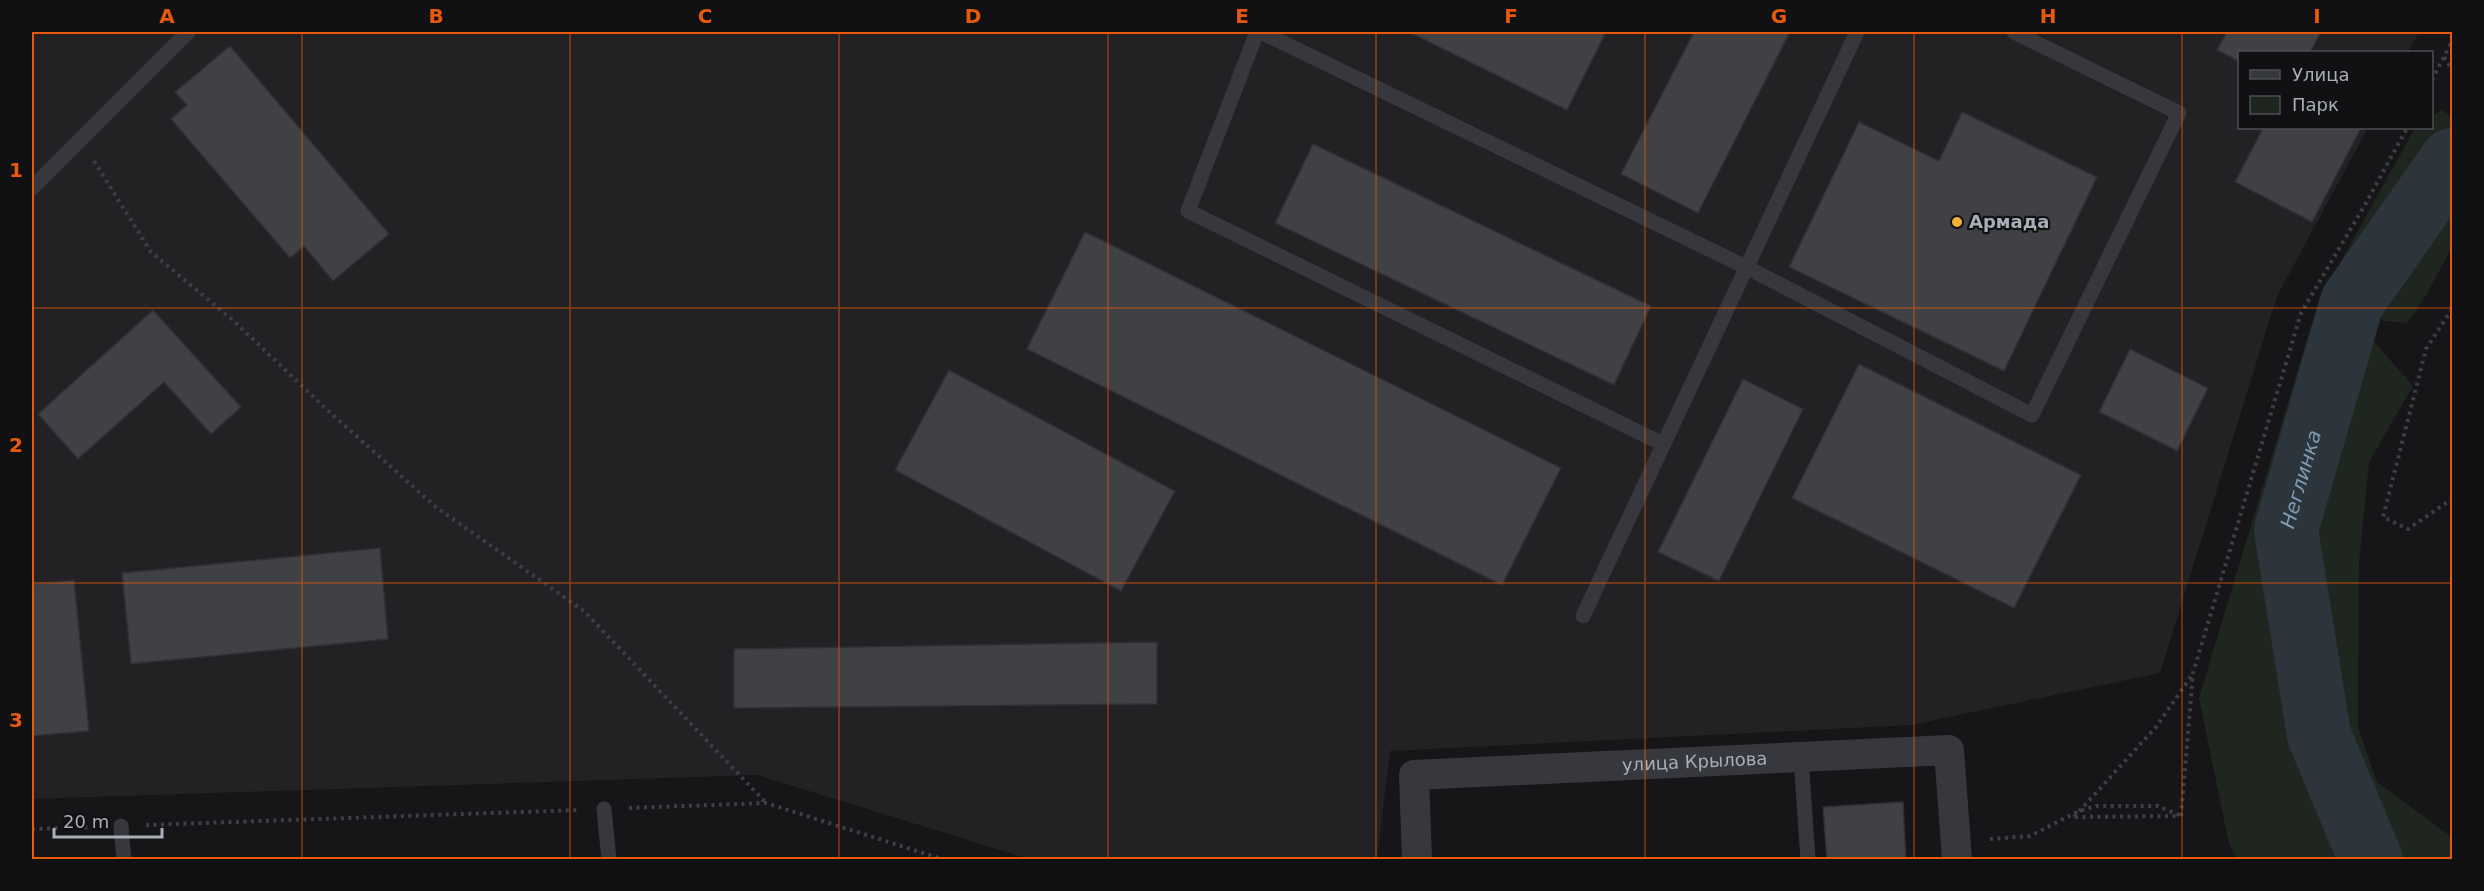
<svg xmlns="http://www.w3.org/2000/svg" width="2484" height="891" font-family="'DejaVu Sans',sans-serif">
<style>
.built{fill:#222225}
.green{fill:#1e261f}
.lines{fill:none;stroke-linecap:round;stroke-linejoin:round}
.river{stroke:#2c353c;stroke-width:64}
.building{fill:#404145;stroke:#303034;stroke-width:1.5}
.path{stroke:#3d3f44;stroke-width:4;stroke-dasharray:3 4.5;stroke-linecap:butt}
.lane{stroke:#37383d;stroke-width:15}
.street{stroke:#37383d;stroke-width:30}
.grid{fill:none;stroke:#e8590c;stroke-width:1.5;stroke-opacity:0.55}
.poi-dot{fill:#f2b134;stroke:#111113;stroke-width:2}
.labels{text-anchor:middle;stroke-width:4.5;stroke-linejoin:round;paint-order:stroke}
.poi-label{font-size:18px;font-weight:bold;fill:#a8adb8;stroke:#111113;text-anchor:start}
.street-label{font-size:18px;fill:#a8adb8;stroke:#111113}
.water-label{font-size:20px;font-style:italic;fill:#7f9bb3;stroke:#111113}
.neatline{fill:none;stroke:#e8590c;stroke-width:2}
.grid-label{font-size:20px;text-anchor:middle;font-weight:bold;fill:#e8590c}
</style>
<rect width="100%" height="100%" fill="#161618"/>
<path class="built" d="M32,32H2419L2408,52H2240V128H2368L2277,296L2160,673L1911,725L1390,751L1377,860L1029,859L757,775L32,799Z"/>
<path class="green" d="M2442,110L2452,117V247L2428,292L2407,323L2384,321L2335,272L2415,128H2432V116Z
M2311,326L2375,343L2413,386L2369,462L2359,563L2358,727L2377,782L2452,837V859H2237L2229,844L2199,698Z"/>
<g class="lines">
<path class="river" id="s1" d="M2371,860L2319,735L2286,530L2352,302L2452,160"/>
</g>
<path class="building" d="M1409,32H1606L1567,110Z
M1694,32H1790L1698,213L1621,174Z
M2227,32H2321L2310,52H2240V62L2217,50Z
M230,46L389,234L333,281L304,246L290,258L171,119L187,105L175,92Z
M1962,112L2097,177L2004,371L1789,267L1859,122L1939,161Z
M2263,128H2361L2312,222L2235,182Z
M1313,144L1651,306L1614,385L1275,223Z
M1085,232L1561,468L1502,585L1027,349Z
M153,310L241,407L211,434L164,382L78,459L38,414Z
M2130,349L2208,388L2177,451L2099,412Z
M1859,364L2081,475L2014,608L1792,498Z
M949,370L1175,491L1121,591L895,470Z
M1743,379L1803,409L1719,581L1658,552Z
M380,548L388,639L131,664L122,573Z
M74,580L89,731L32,736V584Z
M1157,642V704L734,708V649Z
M1903,802L1906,860H1827L1823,807Z"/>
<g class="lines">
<path class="path" d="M2444,57L2452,69
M2432,80L2452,41
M94,161L151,252L234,321L326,409L436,507L584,611L766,803
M2452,309L2426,349L2383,517L2408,529L2452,499
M629,808L766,803L945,860
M2181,816L2193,673L2301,313L2366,203L2407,128
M2074,817L2156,727L2192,675
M2075,817L2178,816
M146,825L579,810
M32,829L97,827
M1990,839L2030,836L2079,811L2096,806H2158L2181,816"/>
<path class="lane" d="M1257,32L1188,211L1663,444
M1261,32L1746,267L2032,415L2179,113L2014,32
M32,188L188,32
M1583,616L1857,32
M1801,757L1808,860
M604,809L609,860
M121,826L124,860"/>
<path class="street" id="s2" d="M1417,860L1414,775L1949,750L1957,860"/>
</g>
<path class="grid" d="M302,32V860M570,32V860M839,32V860M1108,32V860M1376,32V860M1645,32V860M1914,32V860M2182,32V860M32,308H2452M32,583H2452"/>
<circle class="poi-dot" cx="1957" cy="222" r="6"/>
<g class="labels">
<g class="poi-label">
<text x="1969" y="228">Армада</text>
</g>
<g class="street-label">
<text dy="6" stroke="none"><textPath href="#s2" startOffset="366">улица Крылова</textPath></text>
</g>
<g class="water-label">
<text dy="7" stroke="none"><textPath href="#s1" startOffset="396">Неглинка</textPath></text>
</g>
</g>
<rect width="2484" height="891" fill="none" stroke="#111113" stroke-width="66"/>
<rect x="2238" y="51" width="195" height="78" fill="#111113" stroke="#4d4f55" stroke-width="1.5"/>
<rect x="2250" y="70" width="30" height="9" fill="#37383d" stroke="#4d4f55" stroke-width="1.5"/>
<text x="2292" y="81" font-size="18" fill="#a8adb8">Улица</text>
<rect x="2250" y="96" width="30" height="18" fill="#1e261f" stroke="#4d4f55" stroke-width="1.5"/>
<text x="2292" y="111" font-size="18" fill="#a8adb8">Парк</text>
<path d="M54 828v9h108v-9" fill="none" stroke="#a8adb8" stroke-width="3"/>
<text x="63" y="828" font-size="18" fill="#a8adb8" stroke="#111113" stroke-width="4.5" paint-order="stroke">20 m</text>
<rect x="33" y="33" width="2418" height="825" class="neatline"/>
<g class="grid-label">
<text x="167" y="23">A</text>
<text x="436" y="23">B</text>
<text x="705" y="23">C</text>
<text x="973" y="23">D</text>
<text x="1242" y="23">E</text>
<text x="1511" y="23">F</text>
<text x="1779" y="23">G</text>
<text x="2048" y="23">H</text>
<text x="2317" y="23">I</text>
<text x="16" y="177">1</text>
<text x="16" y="452">2</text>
<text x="16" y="727">3</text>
</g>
</svg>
